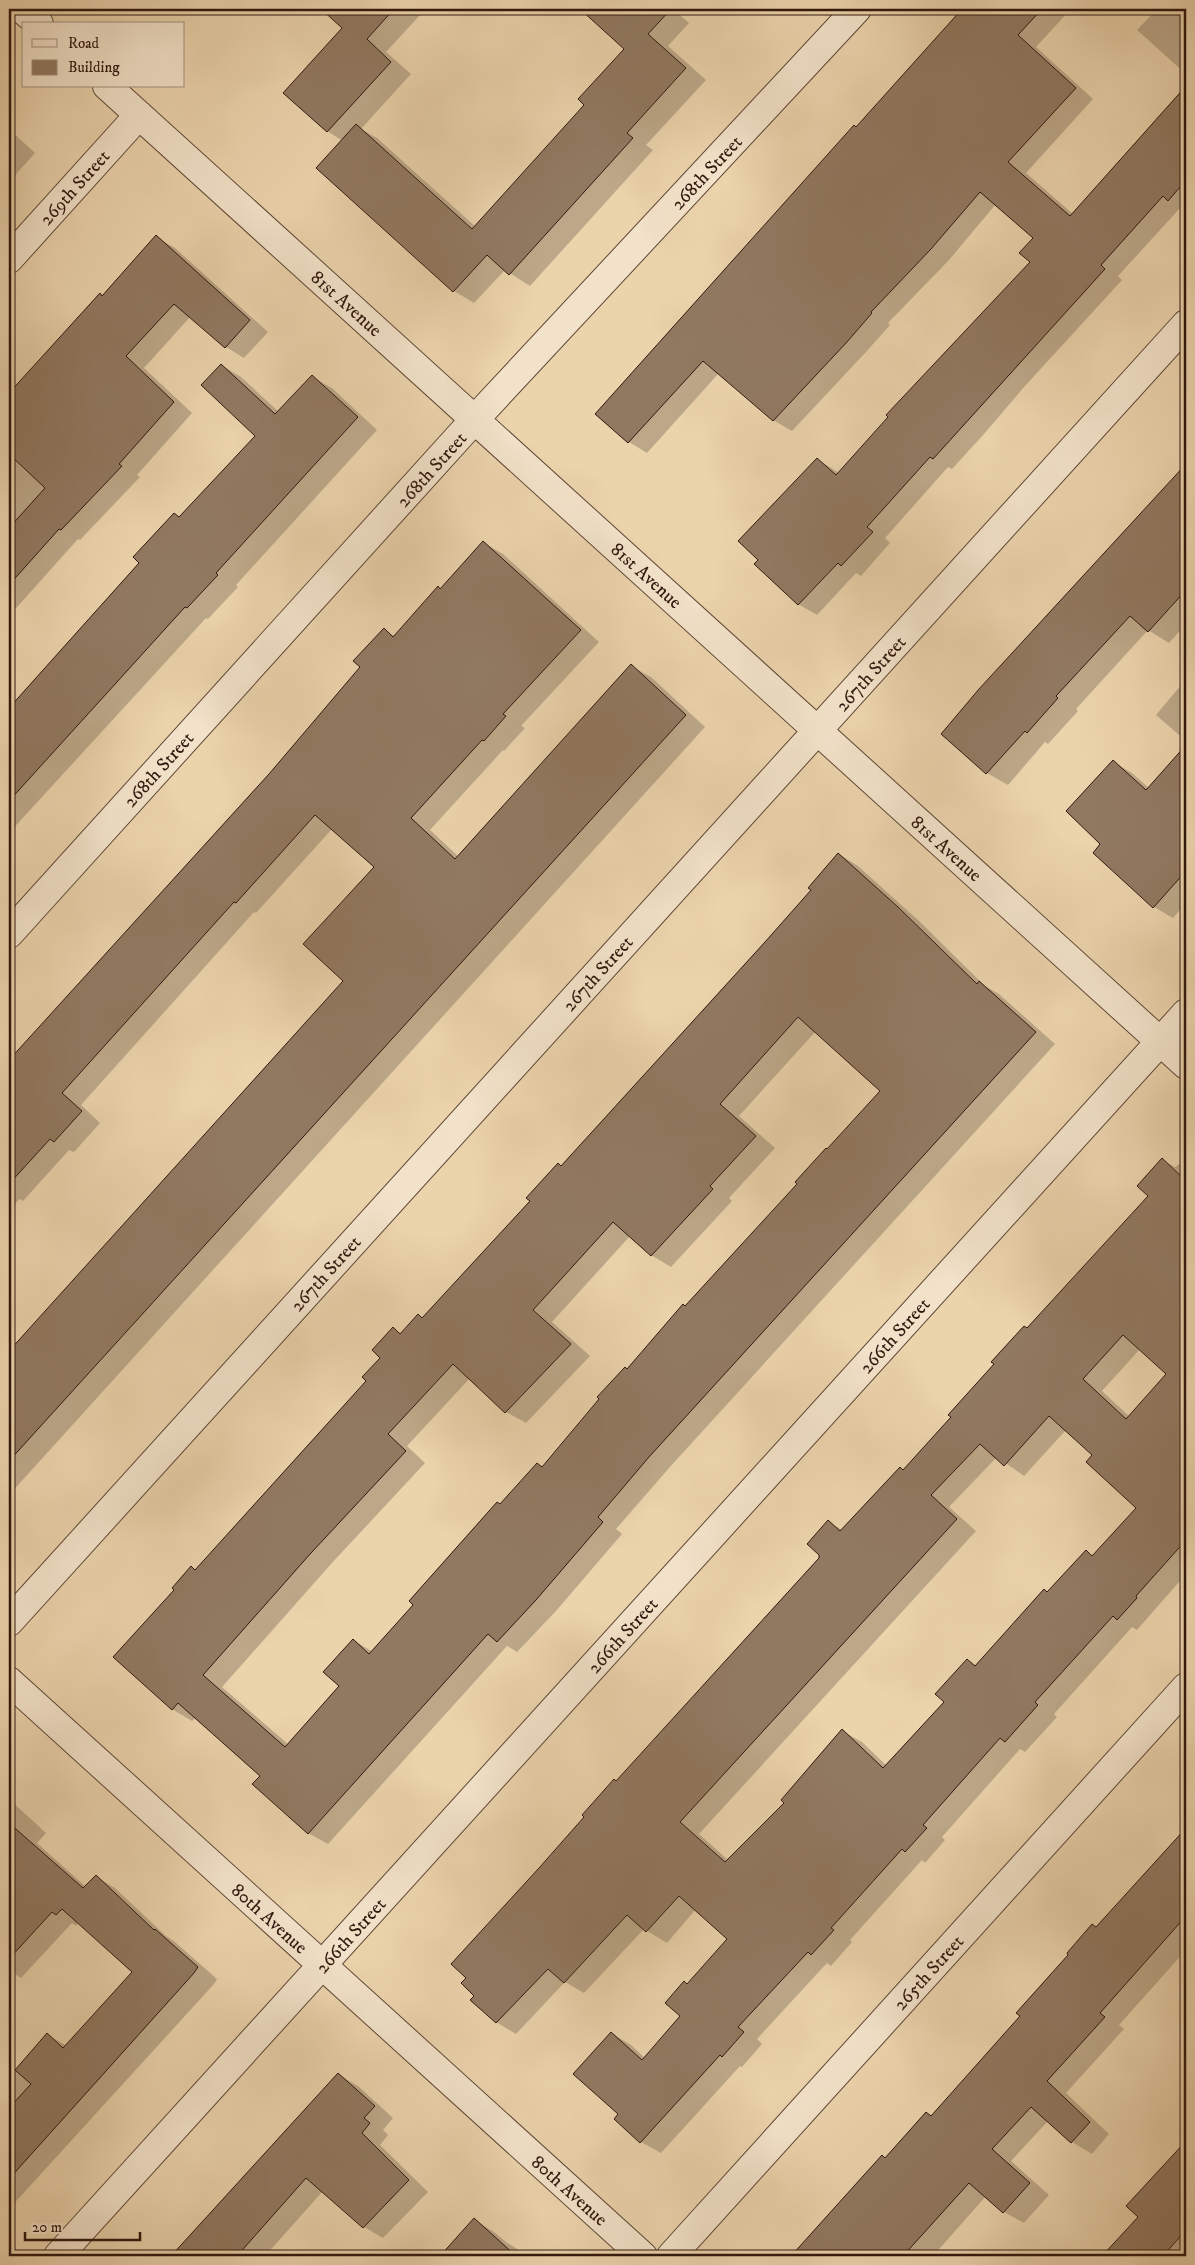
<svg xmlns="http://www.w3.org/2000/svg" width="1195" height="2265" font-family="'IM FELL DW Pica',serif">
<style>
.shadow{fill:#0003;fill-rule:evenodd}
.building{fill:#917961;stroke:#30180f;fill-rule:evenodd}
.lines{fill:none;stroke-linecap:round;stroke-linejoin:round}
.minor-casing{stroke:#5f4736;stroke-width:30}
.minor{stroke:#f2e2c9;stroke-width:28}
.labels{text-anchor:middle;stroke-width:4;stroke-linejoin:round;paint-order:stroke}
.street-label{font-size:19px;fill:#30180f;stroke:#f2e2c9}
</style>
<rect width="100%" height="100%" fill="#ebd3ac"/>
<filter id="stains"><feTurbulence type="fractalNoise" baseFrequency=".004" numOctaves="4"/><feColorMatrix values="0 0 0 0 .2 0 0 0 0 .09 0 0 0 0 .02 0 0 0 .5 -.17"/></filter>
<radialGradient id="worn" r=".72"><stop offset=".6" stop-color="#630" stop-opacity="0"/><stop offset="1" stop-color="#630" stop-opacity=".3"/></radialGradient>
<path class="shadow" d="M195,9H212L206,15Z
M323,9H415L421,14L386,52L411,74L361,129L377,138L476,227L586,105L625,49L581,9H673L689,23L668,46L706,80L646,145L653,150L530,286L505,270L474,303L454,291L343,141L327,131L344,27Z
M964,9H1071L1036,47L1093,99L1026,173L1073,214L1186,86V210L1181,207L1118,276L1122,280L1025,386L984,434L952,469L948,467L885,538L890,543L861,576L856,573L817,615L798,604L817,459L839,473L1031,262L1034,238L996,204L949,260L888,323L890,325L866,352L792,431L773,420L719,373L647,453L629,442L597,414Z
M1157,9H1186V74L1137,30Z
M9,129L35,153L9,182Z
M156,237L175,248L268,332L244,358L226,347L191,316L144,368L192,413L137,475L140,477L80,540L78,539L9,616V394L100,295L103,297Z
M221,365L241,377L279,412L312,377L332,388L377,430L236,585L238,587L208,619L206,618L9,833V709L180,518L257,436Z
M1186,466V624L1169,643L1148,630L1076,709L1078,711L1048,744L1045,742L1008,785L987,773L943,734Z
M484,543L503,554L599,642L521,726L525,728L504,751L503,750L430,830L459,857L631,666L651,677L705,727L9,1495V1353L345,981L376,867L332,829L256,913L254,912L81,1105L100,1123L74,1152L69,1150L23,1201L19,1199L9,1212V1060L270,775L362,667L384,630L395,636Z
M1186,679V741L1156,715Z
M1186,747V903L1173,918L1154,907L1102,844L1113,762L1132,773L1149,788Z
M839,854L858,866L918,920L985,986L999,994L1055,1044L669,1468L616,1529L622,1534L556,1611L517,1652L507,1646L328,1844L308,1833L261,1776L196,1717L192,1721L172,1709L176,1590L192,1568L196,1570L368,1381L381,1358L394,1329L402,1334L419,1316L423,1318L813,890ZM816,1031L882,1091L543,1467L538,1464L501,1505L373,1652L353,1640L341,1686L289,1745L222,1687L331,1564L425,1463L407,1446L470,1378L506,1412L526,1423L590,1356L552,1322L630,1236L651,1255L671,1267L732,1201L729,1198L775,1148L739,1116Z
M1162,1160L1175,1167L1179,1164L1186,1168V1574L1137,1630L1132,1627L1054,1714L1057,1717L1025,1752L1020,1749L942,1837L945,1840L925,1863L922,1860L850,1940L852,1942L831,1966L827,1963L757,2039L762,2044L742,2067L740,2066L661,2153L641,2142L615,2119L620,2114L611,2033L631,2045L645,2058L682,2016L687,1985L729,1939L696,1909L667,1943L644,1929L584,1993L565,1982L516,2034L496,2022L617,1782L820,1559L828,1522L843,1530L903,1471L953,1417L1027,1329L1150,1195ZM1140,1349L1167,1374L1130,1417L1102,1391ZM1066,1430L1094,1455L1138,1508L1094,1556L1086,1552L977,1666L967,1660L946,1702L887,1766L862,1742L842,1731L786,1803L728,1860L699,1834L976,1531L949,1507L997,1457L1024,1476Z
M9,1799L46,1833L37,1843L86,1887L96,1877L115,1888L166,1936L175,1942L217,1979L214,1984L9,2209V2078L48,2035L67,2046L134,1971L79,1922L76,1926L72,1923L21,1978L9,1970Z
M1186,1828V1950L1119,2025L1124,2029L1066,2093L1109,2134L1092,2154L1072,2142L1048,2121L1011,2161L1049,2195L1024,2223L1004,2212L986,2196L933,2256H793L882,2157L886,2159L927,2113L932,2116L1022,2016L1096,1928Z
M339,2075L358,2086L393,2118L383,2130L388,2135L380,2145L428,2192L383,2238L364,2227L323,2191L265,2256H173Z
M1186,2143V2256H1103L1139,2216L1128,2206Z
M475,2220L494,2232L506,2242L528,2256H442Z"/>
<path class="building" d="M321,9H394L367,39L391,62L327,132L283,93L342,28Z
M580,9H671L648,34L686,68L627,133L633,138L509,275L487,255L453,292L316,168L356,124L472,229L584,105L578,99L624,49Z
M962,9H1042L1018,35L1076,88L1008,162L1070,216L1186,86V180L1168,201L1163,196L1101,265L1105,269L933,459L930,457L867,527L873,532L841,566L838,563L798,605L754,564L758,560L738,541L817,458L836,475L888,417L886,415L1030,262L1019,253L1033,238L980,192L931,249L871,312L872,313L847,342L773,421L703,361L628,443L595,414L811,173L854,125L856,127Z
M156,235L250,320L225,348L174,304L126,356L174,402L119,464L122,466L61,530L59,529L9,585V528L45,488L9,454V393L100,293L102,296Z
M221,364L275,414L312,375L358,417L216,573L218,575L187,608L185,607L9,801V708L139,563L133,557L174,513L179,517L255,436L201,385Z
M1186,464V590L1148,632L1130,616L1056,696L1058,698L1027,733L1025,731L986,774L941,734L979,689Z
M483,541L581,630L503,714L506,716L484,741L482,740L411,818L455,859L631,664L686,715L9,1461V1351L343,981L303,944L374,867L315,815L236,903L234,902L62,1093L82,1111L54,1142L50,1139L9,1184V1060L269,774L360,667L353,661L384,628L393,637L438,586L440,589Z
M1186,745V871L1153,908L1093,853L1100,844L1066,811L1113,760L1146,790Z
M838,853L898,907L977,984L979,981L1036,1032L649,1457L598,1517L603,1522L536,1600L497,1642L488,1634L308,1834L252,1784L260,1776L178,1703L172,1710L113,1657L174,1590L172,1588L191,1566L195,1570L366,1381L362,1377L380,1358L372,1350L393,1327L400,1334L418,1314L422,1318L530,1201L526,1198L558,1163L561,1166L765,942L811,890L808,888ZM798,1017L880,1091L827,1149L826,1148L795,1182L797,1184L685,1306L683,1304L627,1369L625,1367L597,1397L599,1399L542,1467L537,1463L500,1504L497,1502L409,1601L413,1605L369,1654L353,1639L323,1672L339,1686L285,1747L203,1675L311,1553L406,1451L388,1434L453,1364L505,1413L571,1344L533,1310L613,1222L651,1256L713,1189L710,1186L756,1136L720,1104Z
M1162,1158L1186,1181V1540L1136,1596L1137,1598L1117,1620L1113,1616L1035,1702L1038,1705L1005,1742L1000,1738L923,1825L927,1828L905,1852L902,1849L831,1928L834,1930L811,1955L808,1952L738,2027L744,2032L722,2057L720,2055L640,2143L614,2119L618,2114L573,2074L611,2032L642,2060L680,2016L665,2003L684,1981L687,1984L727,1939L679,1896L646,1932L627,1915L564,1983L548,1969L496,2023L470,2000L474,1996L461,1983L466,1978L451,1964L539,1868L584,1817L582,1815L614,1779L616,1781L819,1558V1555L807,1544L828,1520L840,1531L900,1467L903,1470L951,1417L948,1415L994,1364L991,1362L1024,1326L1027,1328L1148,1196L1137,1186ZM1123,1335L1166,1374L1126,1419L1083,1379ZM1049,1416L1092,1455L1086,1462L1136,1508L1092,1556L1086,1550L1047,1592L1044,1589L975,1666L967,1659L935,1694L944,1702L883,1768L842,1729L781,1800L784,1803L725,1862L680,1822L957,1519L931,1495L980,1444L1004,1466Z
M9,1823L83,1888L96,1875L154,1930L155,1929L198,1967L194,1973L9,2179V2108L31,2084L15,2070L47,2033L63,2048L132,1972L62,1909L56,1915L52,1912L9,1959Z
M1186,1828V1916L1100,2013L1105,2017L1047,2081L1090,2122L1071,2143L1031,2107L992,2149L1030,2183L1003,2213L969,2183L903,2256H791L882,2155L885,2158L926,2112L931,2116L1020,2016L1016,2013L1068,1955L1067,1953L1092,1924L1096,1927Z
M338,2073L375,2106L364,2118L370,2123L362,2133L409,2180L363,2228L306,2178L237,2256H171Z
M1186,2141V2230L1163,2256H1102L1138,2217L1126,2206Z
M474,2218L516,2256H440Z"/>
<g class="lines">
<defs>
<path id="minor" d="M22,9L39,24
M107,86L1186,1065
M9,259L139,115
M9,934L475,419L857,9
M9,1622L1186,324
M9,1681L643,2256
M58,2256L1186,1013
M671,2256L1186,1687"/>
</defs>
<use href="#minor" class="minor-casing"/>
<use href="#minor" class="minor"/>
</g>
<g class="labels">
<g class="street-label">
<text transform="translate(706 172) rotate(-47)" y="7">268th Street</text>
<text transform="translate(74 187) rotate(-48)" y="7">269th Street</text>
<text transform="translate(347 303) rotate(42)" y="7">81st Avenue</text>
<text transform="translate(431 469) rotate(-48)" y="7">268th Street</text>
<text transform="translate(647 575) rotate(42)" y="7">81st Avenue</text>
<text transform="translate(870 673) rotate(-48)" y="7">267th Street</text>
<text transform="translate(158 769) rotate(-48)" y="7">268th Street</text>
<text transform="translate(947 848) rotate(42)" y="7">81st Avenue</text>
<text transform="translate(597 973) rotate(-48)" y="7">267th Street</text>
<text transform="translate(325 1273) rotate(-48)" y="7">267th Street</text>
<text transform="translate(894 1335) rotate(-48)" y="7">266th Street</text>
<text transform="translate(622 1635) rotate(-48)" y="7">266th Street</text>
<text transform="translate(270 1918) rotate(42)" y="7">80th Avenue</text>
<text transform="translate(350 1935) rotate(-48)" y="7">266th Street</text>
<text transform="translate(928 1972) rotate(-48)" y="7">265th Street</text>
<text transform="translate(570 2190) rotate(42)" y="7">80th Avenue</text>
</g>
</g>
<rect width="1195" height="2265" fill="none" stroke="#ebd3ac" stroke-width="30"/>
<rect x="10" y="10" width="1175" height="2245" fill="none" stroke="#30180f" stroke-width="2.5"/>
<rect x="15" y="15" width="1165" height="2235" fill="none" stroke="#30180f"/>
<rect x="22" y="22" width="162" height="65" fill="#f2e2c9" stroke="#a4917f"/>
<rect x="32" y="39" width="25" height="8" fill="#f2e2c9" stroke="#a4917f"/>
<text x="68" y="48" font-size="15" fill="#30180f">Road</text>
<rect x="32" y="60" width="25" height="15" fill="#917961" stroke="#a4917f"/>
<text x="68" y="72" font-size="15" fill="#30180f">Building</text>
<path d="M25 2232v8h115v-8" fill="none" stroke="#30180f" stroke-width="2.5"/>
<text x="32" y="2232" font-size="15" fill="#30180f" stroke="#f2e2c9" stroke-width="4" paint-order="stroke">20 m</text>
<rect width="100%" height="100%" filter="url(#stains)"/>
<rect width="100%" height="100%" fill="url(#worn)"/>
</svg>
